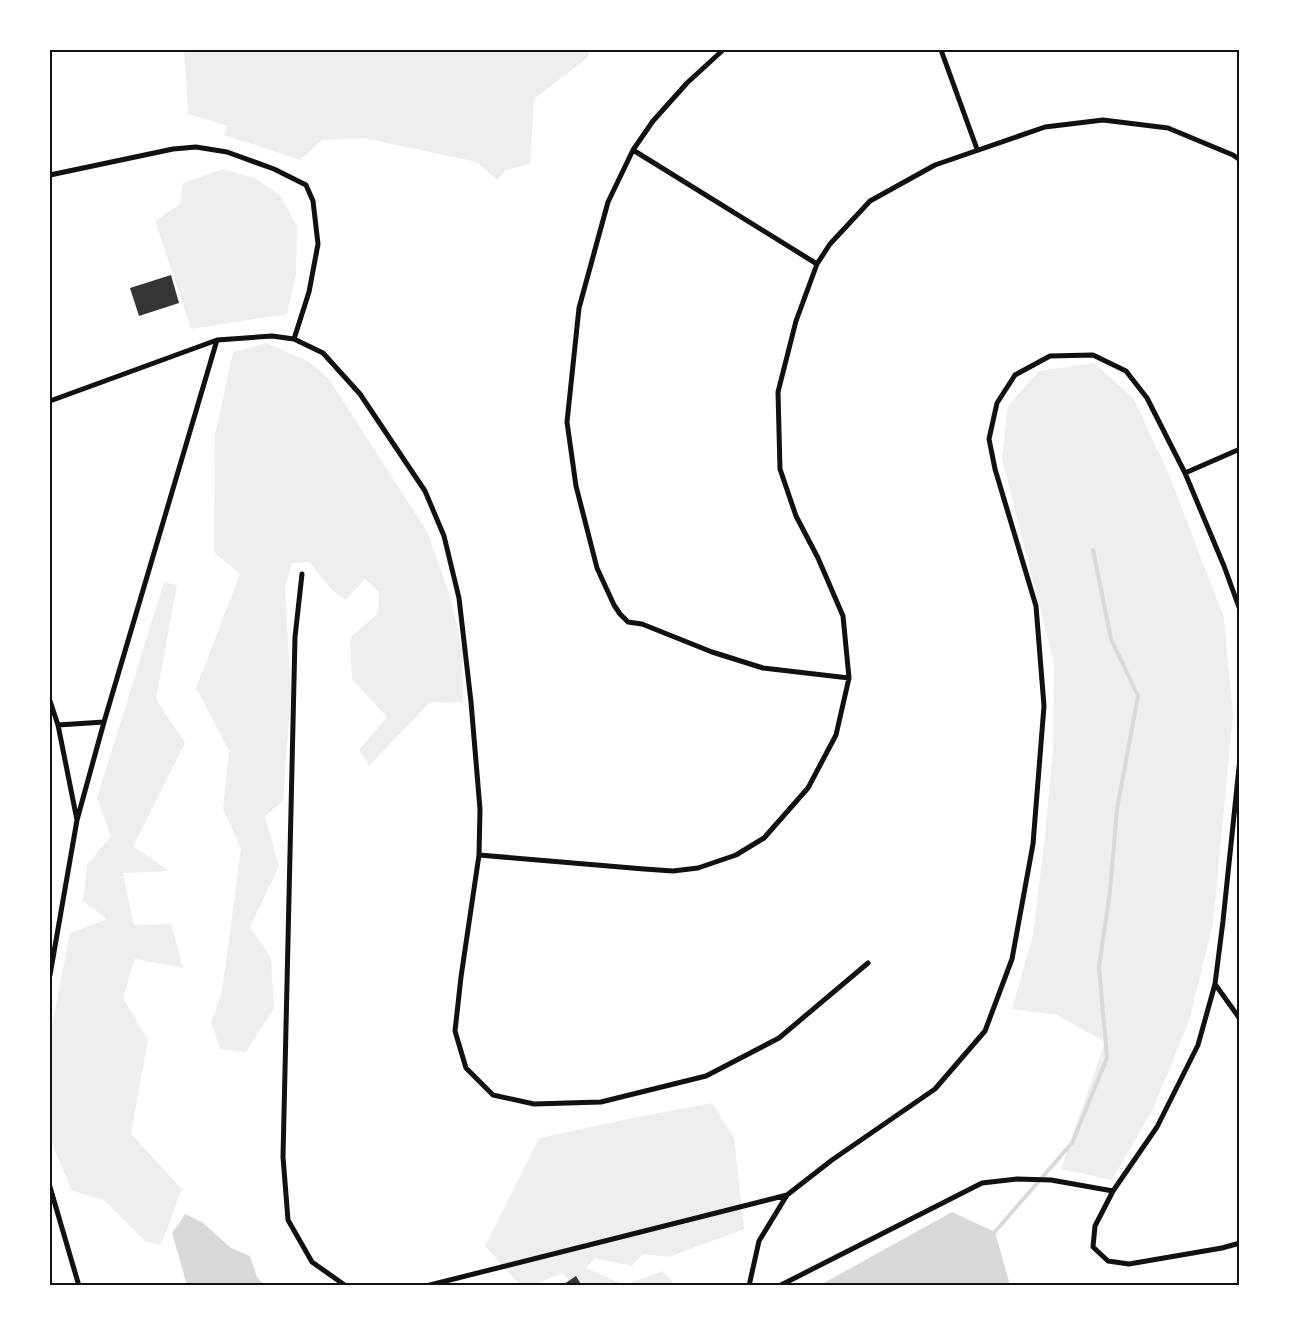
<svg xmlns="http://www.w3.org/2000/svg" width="1289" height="1335" font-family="'Alegreya Sans',sans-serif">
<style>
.green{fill:#eee}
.water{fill:#d9d9d9}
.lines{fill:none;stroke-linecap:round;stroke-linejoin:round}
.stream{stroke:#d9d9d9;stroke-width:4}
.building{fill:#353535}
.minor{stroke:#111;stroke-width:5}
.neatline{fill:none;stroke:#111;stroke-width:2}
</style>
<rect width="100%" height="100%" fill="#fff"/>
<path class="green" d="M184,50H590L588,57L534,99L530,164L506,170L497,180L477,162L364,138L322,140L300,160L224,135L228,126L188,114Z
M223,169L255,178L280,195L297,226L296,275L287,314L191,329L155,221L180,204L183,183Z
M267,343L309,362L329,379L428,533L451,600L462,648L463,703L430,702L369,766L359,750L387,717L352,679L350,638L378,613L379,592L365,579L346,600L333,591L309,562L292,563L285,586L291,693L283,801L265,816L279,866L250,927L271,958L274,1008L246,1052L220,1049L211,1023L222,991L241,849L223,809L229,751L196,688L240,574L214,552L215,435L233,352Z
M1094,363L1134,399L1170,477L1224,618L1233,715L1213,924L1189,1021L1153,1109L1112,1180L1061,1169L1105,1042L1057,1015L1012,1009L1033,935L1045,835L1053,749L1054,663L1002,459L1008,406L1039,371Z
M164,582L177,585L156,699L185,743L133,846L169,871L123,873L134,925L171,924L183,968L135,959L123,998L148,1040L131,1134L182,1189L161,1245L145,1241L104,1200L72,1191L50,1139V1035L70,933L107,919L83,901L87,865L111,836L97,798Z
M712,1103L734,1138L744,1229L669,1257L643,1254L632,1266L595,1258L586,1268L624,1285L663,1271L675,1285H574L562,1273L533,1285H520L485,1246L539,1138L638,1117Z"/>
<path class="water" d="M952,1212L995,1232L1010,1285H820Z
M185,1214L202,1222L231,1248L250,1256L257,1277L264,1285H187L172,1233Z"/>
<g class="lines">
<path class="stream" d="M993,1234L1072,1143L1107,1058L1099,967L1110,891L1117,809L1138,696L1111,639L1093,550"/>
</g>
<path class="building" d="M171,275L179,303L139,316L130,288Z
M576,1276L582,1286H561Z"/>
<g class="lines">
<path class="minor" d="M723,50L687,83L653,121L633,150L608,202L579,308L567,422L576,486L597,568L614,605L620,614L628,622L642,624L712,652L763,668L849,678
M941,50L977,149
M633,150L817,264
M50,175L173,149L196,147L227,152L274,169L306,185L313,201L318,244L309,292L294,339
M50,401L217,340L272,336L294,339L323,353L360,394L425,491L444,536L459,598L471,702L480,809L479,855L461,977L455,1031L466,1068L493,1095L534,1104L601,1102L706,1076L779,1038L868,963
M1185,473L1240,449
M302,574L295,637L283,1157L288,1220L312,1262L346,1286
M50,701L58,725L77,820L50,975
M58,725L104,722
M1240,758L1223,921L1215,984L1240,1019
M77,820L104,722L217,340
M479,855L644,869L673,871L698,868L736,855L764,838L808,788L836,735L849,678L843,616L818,558L796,516L780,469L778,392L796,321L817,264L830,244L870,201L935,165L1045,127L1103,120L1168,128L1233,155L1240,160
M1215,984L1198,1045L1157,1127L1113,1191L1095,1226L1093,1247L1108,1261L1129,1264L1222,1248L1240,1243
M50,1187L79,1286
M426,1286L787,1195
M749,1286L759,1241L787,1195L832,1160L935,1089L985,1031L1012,959L1033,844L1044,706L1036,606L995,469L989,439L997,403L1015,375L1050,356L1093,355L1126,371L1147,398L1185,473L1224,566L1240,610
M779,1286L982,1183L1017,1179L1051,1180L1113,1191"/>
</g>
<rect width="1289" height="1335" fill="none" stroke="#ffffff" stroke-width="102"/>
<rect x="51" y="51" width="1187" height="1233" class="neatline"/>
</svg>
